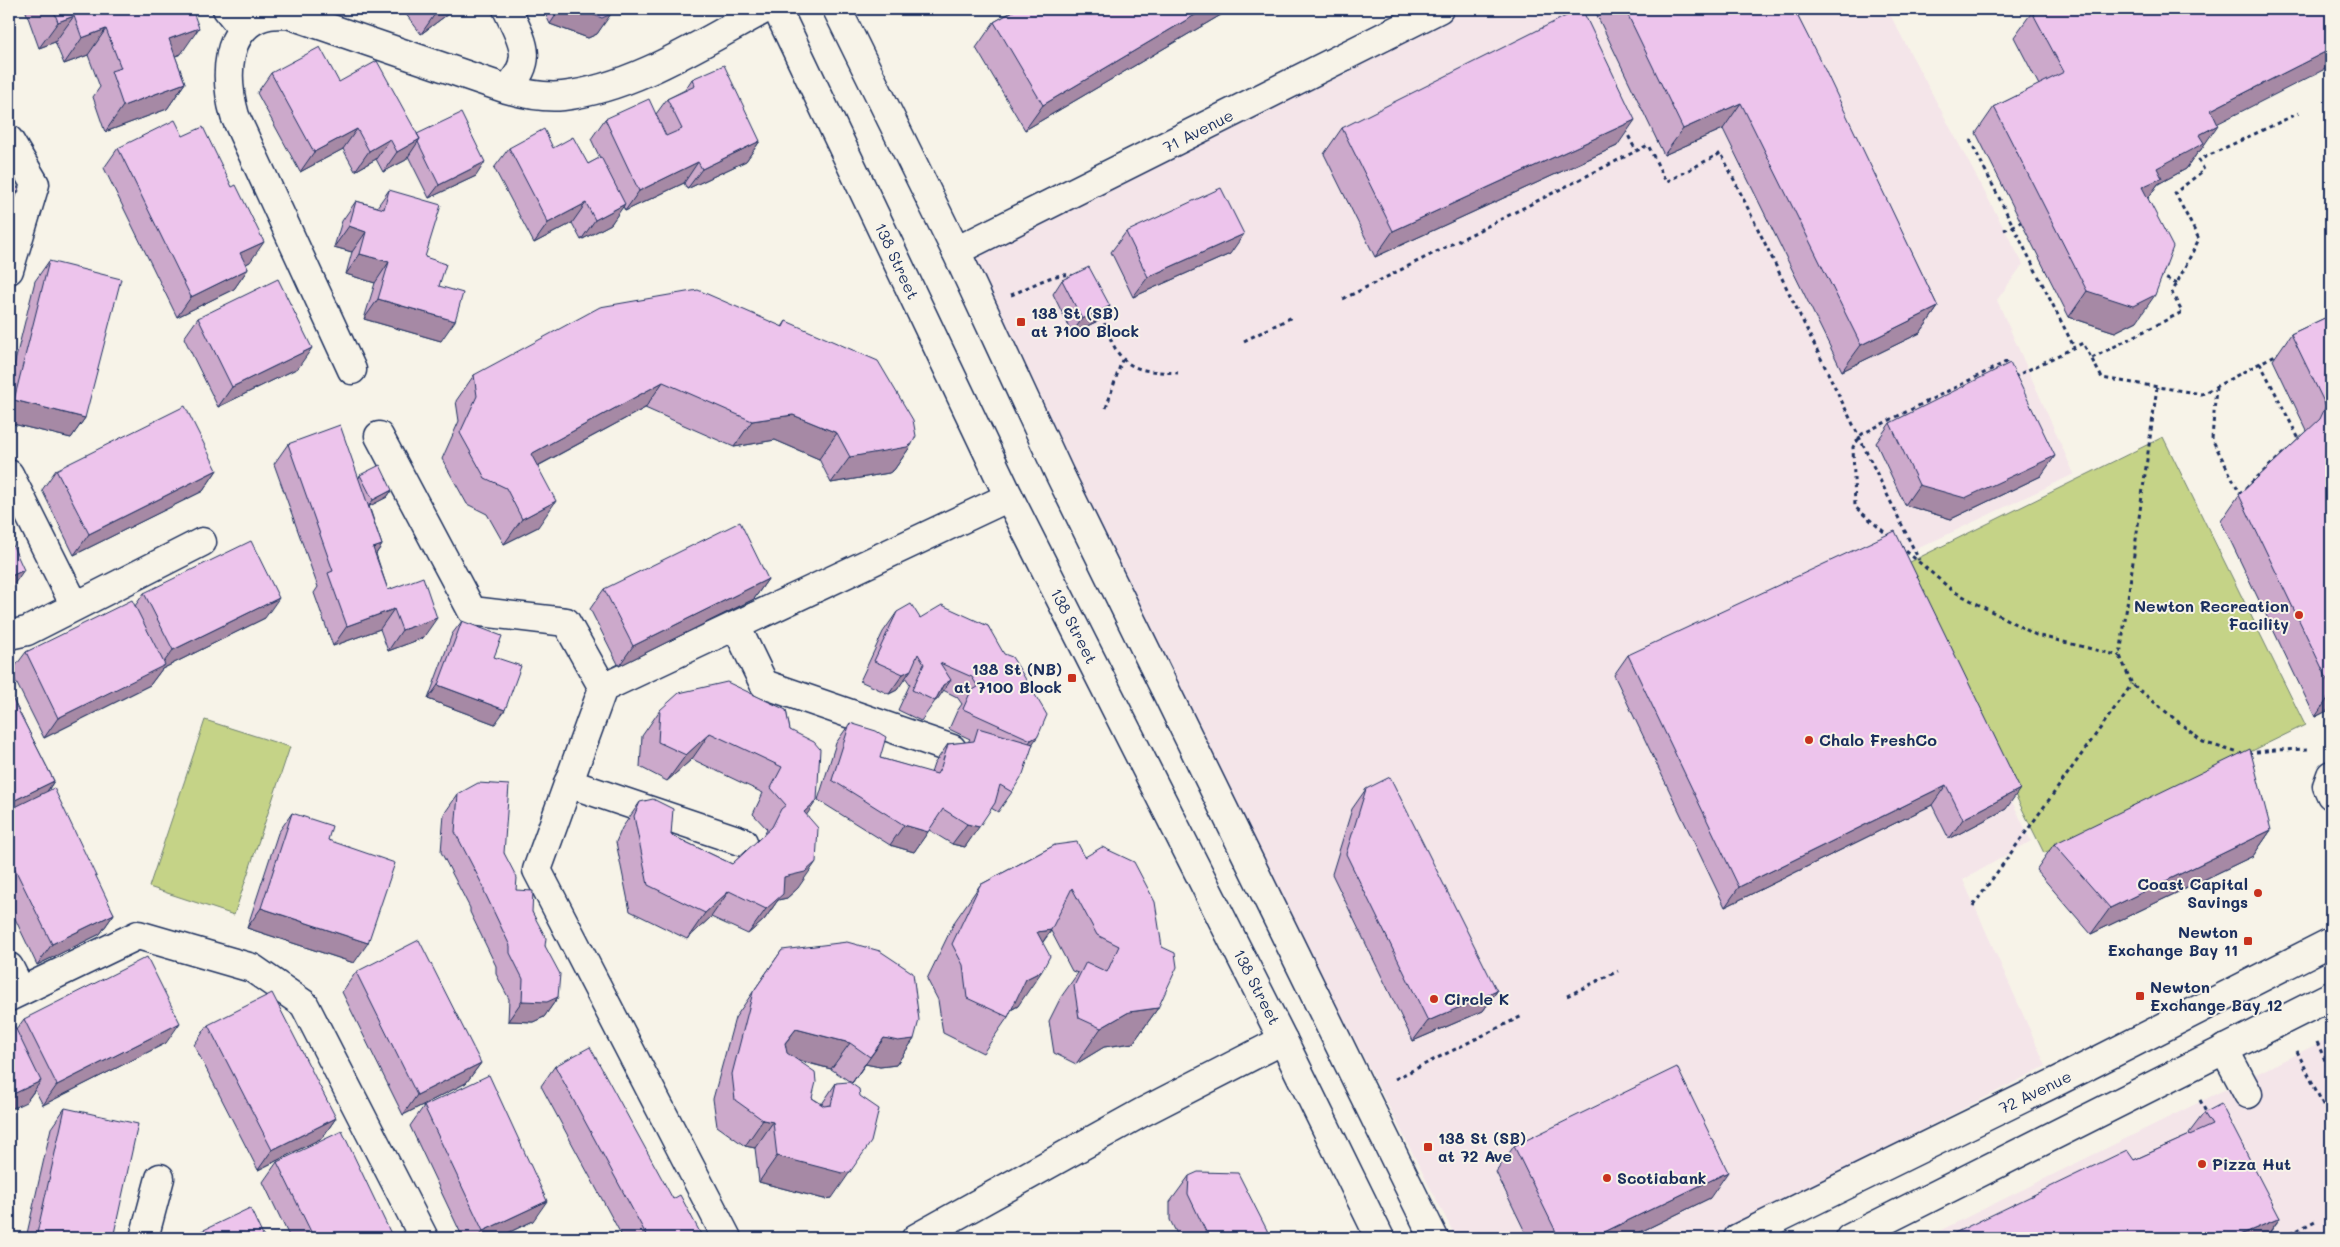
<svg xmlns="http://www.w3.org/2000/svg" width="2340" height="1247" font-family="Mali,sans-serif">
<style>
.built{fill:#f4e5e9}
.green{fill:#c5d387;stroke:#708172}
.lines{fill:none;stroke-linecap:round;stroke-linejoin:round}
.minor-casing{stroke:#1b2f5e;stroke-width:31}
.major-casing{stroke:#1b2f5e;stroke-width:31}
.path{stroke:#1b2f5e;stroke-width:3;stroke-dasharray:4 4;stroke-linecap:butt}
.minor{stroke:#f7f3e8;stroke-width:28}
.major{stroke:#f7f3e8;stroke-width:28}
.wall{fill:#cca9cb;stroke:#1b2f5e}
.shaded-wall{fill:#a689a5;stroke:#1b2f5e}
.building{fill:#edc4ec;stroke:#1b2f5e}
.poi-dot{fill:#c8321e;stroke:#f7f3e8;stroke-width:2}
.labels{text-anchor:middle;stroke-width:4;stroke-linejoin:round;paint-order:stroke}
.street-label{font-size:16px;fill:#1b2f5e;stroke:#f7f3e8}
.poi-label{font-size:16px;font-weight:bold;fill:#1b2f5e;stroke:#f7f3e8;text-anchor:start}
</style>
<rect width="100%" height="100%" fill="#f7f3e8"/>
<filter id="ink" filterUnits="userSpaceOnUse"><feTurbulence type="fractalNoise" baseFrequency=".02" numOctaves="2"/><feDisplacementMap in="SourceGraphic" scale="10" xChannelSelector="R" yChannelSelector="G"/><feConvolveMatrix kernelMatrix="1 2 1 2 8 2 1 2 1" color-interpolation-filters="sRGB"/></filter>
<g filter="url(#ink)">
<path class="built" d="M1441,9H1887L2023,264L1997,300L2074,474L1896,559L2031,841L1963,880L2046,1066L1713,1238H1456L949,248Z
M2331,1037V1238H1925Z"/>
<path class="green" d="M2163,437L2305,725L2044,853L1902,566Z
M205,720L290,747L234,915L149,887Z"/>
<g class="lines">
<defs>
<path id="minor" d="M227,9L243,29
M507,9C522,41 536,59 507,89
M9,140L35,184L9,270
M956,251L1439,9
M352,370L235,116C225,81 222,24 269,15C275,14 282,14 288,14L507,89C525,94 545,98 563,96C634,88 703,42 765,9
M379,436L472,611L566,622L603,688
M9,474L75,606
M736,626L764,684L952,749
M9,635L27,631L202,542
M2331,775L2327,786L2331,795
M568,783L743,842
M9,967L21,991
M9,997L138,935L252,968L304,1004L424,1238
M2224,1049L2248,1094
M144,1238L160,1178
M727,1238L537,870L603,688L1009,497
M916,1238L1141,1113L1283,1040"/>
<path id="major" d="M777,9L1009,497L1283,1040L1380,1238
M837,9L956,251L1059,473L1434,1238
M1738,1238L2060,1080L2331,942
M1850,1238L2331,996"/>
</defs>
<use href="#minor" class="minor-casing"/>
<use href="#major" class="major-casing"/>
<path class="path" d="M1569,9L1573,17
M1625,129L1636,151
M1970,140L2074,347
M2004,230L2021,222
M2159,275L2177,284
M1011,295C1029,288 1056,270 1075,276
M1343,299L1648,145L1666,182L1721,153L1919,560
M1101,316C1105,324 1108,333 1112,342C1126,373 1147,371 1178,373
M1244,341L1292,317
M2092,358L2182,312L2172,293L2199,239L2175,193L2204,170L2199,160L2299,113
M2260,363L2300,441
M2014,377L2083,343L2102,378L2202,394L2279,353
M2157,387L2120,656L2132,684L2203,742L2242,754
M2216,387L2212,439L2240,493L2287,450
M1106,408L1122,360
M1890,537L1855,507L1853,447L1862,434L2006,362L2009,367
M1900,546L1953,591L2036,635L2120,656
M2248,753L2275,750L2310,749
M1973,906L2132,684
M1567,996L1618,971
M2317,1042L2331,1074
M2297,1051L2331,1121
M1395,1079L1522,1016
M2200,1100L2208,1116
M2283,1238L2315,1221"/>
<use href="#minor" class="minor"/>
<use href="#major" class="major"/>
</g>
<path class="wall" d="M25,9H154L181,54L175,56L185,83L167,109L105,132L93,97L100,87L88,55L64,64L55,42L39,48Z
M402,9H452L448,14L421,34Z
M543,9H613L597,34L588,38L550,24Z
M1017,9H1231L1025,130L976,48L994,22Z
M1594,9H1794L1938,307L1920,333L1842,371L1723,129L1664,155Z
M2032,12L2218,123L2200,151L2198,152L2186,169L2158,184L2148,198L2137,321L2115,332L2069,317L1976,133L1994,107L2039,85L2014,37Z
M271,73L339,82L417,134L476,176L429,198L408,156L406,160L383,172L376,159L355,171L343,149L300,172L257,93Z
M692,79L760,141L746,161L687,189L684,183L625,211L623,206L611,224L581,240L572,223L534,243L494,168L509,148H553L588,164L600,158L591,139L605,119L656,114L667,99L685,90Z
M1342,128L1617,146L1375,257L1324,154Z
M183,136L250,262L246,264L248,269L234,289L177,317L104,168L118,148Z
M389,190L425,257L439,286L441,341L364,319L375,283L346,274L352,252L334,247L342,221L356,201L377,207Z
M1126,232L1230,254L1133,297L1111,252Z
M49,261L85,418L71,438L9,423V386L35,281Z
M1062,280L1110,306L1100,320L1072,333L1053,294Z
M2331,315V709L2315,717L2221,521L2239,495L2307,431L2273,360L2291,334Z
M198,318L298,368L218,407L184,338Z
M786,321L912,444L894,470L889,473L831,483L819,459L775,440L734,447L645,408L538,466V527L504,544L487,514L467,504L442,459L459,421L456,401L474,375L782,327Z
M1890,423L2041,476L1951,519L1905,505L1876,443Z
M288,444L359,478L360,475L392,490L387,497L369,506L382,545L376,554L388,590L423,638L388,651L380,629L333,646L314,593L318,587L274,464Z
M56,470H217L203,491L74,555L42,490Z
M768,579L754,599L619,666L590,609L604,589Z
M144,593L265,618L162,669L150,685L44,738L11,672L26,652L135,606Z
M897,612L920,618L988,626L1033,744L1012,792L998,812L991,808L965,847L952,844L929,830L914,852L890,845L818,800L836,743L850,723L880,758L931,773L934,764L948,744L968,742L970,739L949,729L957,711L962,704L957,697L943,690L921,721L898,710L910,684L905,677L897,690L889,694L860,681L883,632Z
M462,621L494,657L495,724L428,699L452,634Z
M1628,655L2006,809L1949,839L1932,805L1725,907L1614,675Z
M9,692L54,781L47,792L114,914L100,934L37,965L9,906Z
M660,710H786L806,815L798,888L787,898L778,900L764,920L748,934L711,917L687,939L630,911L616,842L622,828L640,802L671,835L732,864L762,837L767,829L753,814L763,793L692,759L667,781L640,767L642,736Z
M1366,789L1497,991L1483,1011L1413,1041L1332,874L1352,809Z
M458,794L504,853L516,890L532,912L545,946L558,997L544,1017L533,1022L508,1021L509,999L496,974V966L470,912V908L441,852L444,814Z
M292,813L328,840L354,963L247,928L278,833Z
M2271,830L2253,856L2091,934L2036,870L2054,844Z
M1055,845L1158,1008L1133,1043L1104,1047L1076,1064L1054,1053L1049,1021L1061,997L1078,973L1072,971L1051,931L1043,942L1018,1006L1011,1010L1008,1017L983,1053L943,1033L938,1000L927,979L955,921L980,885Z
M782,950L914,1039L896,1065L880,1067L865,1064L852,1083L831,1069L796,1060L812,1098L822,1104L836,1083L832,1198L824,1199L759,1182L755,1148L745,1146L717,1126L713,1099L735,1018Z
M356,972L481,1063L466,1083L403,1115L342,992Z
M24,1019L166,1043L43,1105L35,1090L26,1102L16,1030Z
M208,1025L336,1118L322,1138L258,1170L194,1045Z
M555,1066L673,1199L703,1238H623L541,1086Z
M424,1106L533,1221L497,1238H463L410,1126Z
M65,1108L113,1238H26L51,1128Z
M2204,1113L2280,1218L2266,1238H1944L2134,1160L2190,1135L2189,1133Z
M1514,1146L1710,1198L1628,1238H1528L1496,1172Z
M277,1162L393,1238H290L263,1182Z
M1189,1176L1271,1238H1179L1170,1220V1202Z"/>
<path class="shaded-wall" d="M442,9H452L448,14L421,34L435,14Z
M560,9H578L611,14L597,34L588,38L550,24Z
M1205,9H1231L1025,130L1043,105Z
M74,16L55,42L39,48L58,22Z
M199,28L181,54L151,65L169,39Z
M106,29L88,55L64,64L82,38Z
M2331,49V66L2193,136L2211,110Z
M185,83L167,109L105,132L123,106Z
M1741,103L1723,129L1664,155L1683,129Z
M1635,120L1617,146L1375,257L1393,231Z
M2218,125L2200,151L2198,152L2186,169L2158,184L2144,204L2124,213L2157,168L2199,135Z
M357,129L343,149L300,172L314,152Z
M390,139L376,159L355,171L369,151Z
M420,139L406,160L383,172L397,152Z
M760,141L746,161L687,189L702,169Z
M485,162L476,176L429,198L439,185Z
M698,162L684,183L625,211L639,191Z
M19,191L9,206V196Z
M586,203L572,223L534,243L548,223Z
M625,204L611,224L581,240L595,220Z
M349,226L366,232L352,252L334,247Z
M1244,234L1230,254L1133,297L1148,277Z
M264,242L250,262L226,274L240,253Z
M360,254L389,262L375,283L346,274Z
M248,269L234,289L177,317L191,297Z
M2087,291L2155,295L2137,321L2115,332L2069,317Z
M378,299L455,321L441,341L364,319Z
M1110,306L1100,320L1072,333L1082,319Z
M1938,307L1920,333L1842,371L1861,345Z
M312,348L298,368L218,407L232,387Z
M663,382L645,408L513,479L531,454Z
M14,400L85,418L71,438L9,423V408Z
M793,415L837,433L819,459L775,440L734,447L752,421Z
M912,444L894,470L889,473L831,483L850,457Z
M2055,456L2041,476L1951,519L1905,505L1919,485Z
M217,470L203,491L74,555L89,534Z
M392,490L387,497L368,507L373,500Z
M556,501L538,527L504,544L522,519Z
M382,545L368,565L373,548Z
M24,570L10,590L9,591V577Z
M768,579L754,599L619,666L633,646Z
M279,598L265,618L162,669L150,685L44,738L58,718L161,666L173,650Z
M394,609L380,629L333,646L347,626Z
M437,618L423,638L388,651L402,630Z
M911,670L897,690L889,694L903,674Z
M951,680L937,700L935,701L943,685Z
M438,685L505,710L495,724L428,699Z
M2331,694V709L2315,717Z
M710,733L692,759L667,781L686,755Z
M1038,736L1024,756L1017,760L1031,740Z
M54,781L40,802L9,817V803Z
M1946,785L1932,805L1725,907L1739,887Z
M2020,789L2006,809L1949,839L1963,819Z
M817,800L799,826L804,812Z
M967,824L979,827L965,847L952,844Z
M904,825L928,832L914,852L890,845Z
M2271,830L2253,856L2091,934L2110,908Z
M816,862L798,888L787,898L778,900L764,920L748,934L766,909L784,877Z
M729,891L711,917L687,939L705,913Z
M261,908L368,943L354,963L247,928Z
M114,914L100,934L37,965L52,944Z
M1051,930L1027,965L1037,932Z
M1042,971L1018,1006L1001,1015L1026,979Z
M1497,991L1483,1011L1413,1041L1428,1021Z
M558,997L544,1017L533,1022L508,1021L522,1001Z
M1158,1008L1133,1043L1104,1047L1076,1064L1101,1028L1129,1012Z
M180,1023L166,1043L43,1105L57,1085Z
M796,1029L850,1043L831,1069L777,1054Z
M884,1038L914,1039L896,1065L880,1067L865,1064L852,1083Z
M481,1063L466,1083L403,1115L417,1095Z
M41,1081L26,1102L9,1110V1096Z
M336,1118L322,1138L258,1170L272,1150Z
M763,1120L773,1122L755,1148L745,1146Z
M777,1156L850,1172L832,1198L824,1199L759,1182Z
M1728,1172L1710,1198L1628,1238H1592Z
M547,1201L533,1221L497,1238H478L483,1231Z
M2280,1218L2265,1238H2233Z"/>
<path class="building" d="M53,9H154L155,12L163,9H192L199,28L169,39L185,83L123,106L111,71L121,68L106,29L82,38L74,16L58,22Z
M431,9H442L435,14Z
M578,9H613L611,14L602,18Z
M1017,9H1205L1043,105L994,22Z
M1580,9H1582L1635,120L1393,231L1342,128Z
M1625,9H1794L1825,70L1938,307L1861,345L1741,103L1683,129Z
M2038,9H2331V49L2211,110L2218,125L2199,135L2204,143L2157,168L2162,178L2142,187L2173,247L2155,295L2133,306L2087,291L1994,107L2064,72L2032,12Z
M320,47L339,82L377,61L420,139L397,152L390,139L369,151L357,129L314,152L271,73Z
M724,65L760,141L702,169L698,162L639,191L605,119L649,99L666,136L682,129L667,99L695,86L692,79Z
M461,113L485,162L439,185L418,142L420,139L417,134Z
M175,120L183,136L203,127L232,187L236,185L264,242L240,253L248,269L191,297L118,148Z
M544,129L553,148L573,137L588,164L601,157L625,204L595,220L586,203L548,223L509,148Z
M9,170L19,191L9,196Z
M1221,188L1244,234L1148,277L1126,232Z
M389,190L441,205L425,257L446,264L439,286L463,293L455,321L378,299L389,262L360,254L366,232L349,226L356,201L384,209Z
M49,261L121,279L85,418L14,400Z
M1089,267L1110,306L1082,319L1062,280Z
M278,279L312,348L232,387L198,318Z
M698,290L783,327L786,321L878,361L913,420L916,436L912,444L907,447L850,457L837,433L793,415L752,421L663,382L531,454L556,501L522,519L506,488L485,478L460,433L477,396L474,375L600,307Z
M2331,315V687L2239,495L2320,419L2326,406L2291,334Z
M2010,363L2055,456L1965,498L1919,485L1890,423Z
M185,406L217,470L89,534L56,470Z
M340,425L382,545L373,548L388,590L423,577L437,618L402,630L394,609L347,626L328,573L333,571L288,444Z
M380,465L392,490L373,500L360,475Z
M740,522L768,579L633,646L604,589Z
M1895,531L2020,789L1963,819L1946,785L1739,887L1628,655Z
M9,537L24,570L9,577Z
M251,541L279,598L173,650L144,593Z
M132,600L165,665L58,718L26,652Z
M911,604L920,618L942,605L988,626L1004,654L1012,657L1019,668L1047,715L1038,736L1031,740L963,709L971,691L978,687L972,677L940,663L951,680L943,685L935,701L912,690L924,664L918,654L911,670L903,674L874,661L897,612Z
M462,621L502,636L494,657L521,666L505,710L438,685Z
M727,682L786,710L790,730L814,742L820,749L817,800L804,812L818,828L816,862L805,872L784,877L783,894L766,909L729,891L705,913L648,885L634,816L640,802L653,799L673,809L671,835L732,864L772,827L781,809L786,805L771,788L782,767L710,733L686,755L658,742L660,710L679,693Z
M9,692L54,781L9,803Z
M850,723L876,731L886,737L880,758L937,774L941,767L948,744L974,741L978,728L1033,744L1023,774L1012,792L1000,785L995,803L979,827L967,824L943,809L928,832L904,825L832,780Z
M2250,749L2271,830L2110,908L2054,844Z
M1390,777L1497,991L1428,1021L1346,854L1366,789Z
M478,783L509,785L504,853L517,878L516,890L533,891L532,912L546,938L545,946L560,974L558,997L547,1002L522,1001L523,979L510,953V946L484,891V888L455,832L458,794Z
M54,788L114,914L52,944L9,857V810Z
M292,813L332,826L328,840L395,863L368,943L261,908Z
M1077,842L1085,857L1102,847L1134,862L1155,902L1162,947L1175,953L1177,967L1158,1008L1129,1012L1101,1028L1079,1018L1074,986L1086,962L1107,972L1119,946L1097,935L1072,888L1051,930L1037,932L1050,956L1042,971L1026,979L1008,1017L967,998L963,965L952,944L980,885L1055,845Z
M419,940L481,1063L417,1095L356,972Z
M847,942L880,951L913,973L919,1020L914,1039L898,1041L884,1038L870,1057L850,1043L796,1029L785,1043L787,1053L815,1072L816,1082L812,1098L824,1106L831,1105L836,1083L849,1082L859,1089L860,1096L879,1109L871,1142L850,1172L842,1173L777,1156L773,1122L763,1120L735,1100L732,1074L753,992L782,950Z
M147,957L180,1023L57,1085L24,1019Z
M272,993L336,1118L272,1150L208,1025Z
M11,1019L41,1081L9,1096V1020Z
M590,1047L673,1199L680,1195L703,1238H648L555,1066Z
M1677,1067L1728,1172L1592,1238H1559L1514,1146Z
M489,1075L547,1201L483,1231L424,1106Z
M2221,1104L2280,1218L2233,1238H1944L2127,1150L2134,1160L2212,1125L2204,1113Z
M65,1108L138,1124L113,1238H36Z
M342,1131L393,1238H314L277,1162Z
M1198,1172L1238,1173L1271,1238H1209L1188,1194L1189,1176Z
M250,1208L264,1238H187Z"/>
</g>
<g class="poi-dot">
<rect x="1016" y="317" width="10" height="10" rx="2.5"/>
<circle cx="2299" cy="615" r="5"/>
<rect x="1067" y="673" width="10" height="10" rx="2.5"/>
<circle cx="1809" cy="740" r="5"/>
<circle cx="2258" cy="893" r="5"/>
<rect x="2243" y="936" width="10" height="10" rx="2.5"/>
<rect x="2135" y="991" width="10" height="10" rx="2.5"/>
<circle cx="1434" cy="999" r="5"/>
<rect x="1423" y="1142" width="10" height="10" rx="2.5"/>
<circle cx="2202" cy="1164" r="5"/>
<circle cx="1607" cy="1178" r="5"/>
</g>
<g class="labels">
<g class="street-label">
<text transform="translate(1198 131) rotate(-27)" y="6">71 Avenue</text>
<text transform="translate(897 261) rotate(65)" y="6">138 Street</text>
<text transform="translate(1074 626) rotate(63)" y="6">138 Street</text>
<text transform="translate(1257 987) rotate(63)" y="6">138 Street</text>
<text transform="translate(2035 1092) rotate(-26)" y="6">72 Avenue</text>
</g>
<g class="poi-label">
<text x="1031" y="319">138 St (SB)<tspan x="1031" dy="18">at 7100 Block</tspan></text>
<text x="2289" y="612" text-anchor="end">Newton Recreation<tspan x="2289" dy="18">Facility</tspan></text>
<text x="1062" y="675" text-anchor="end">138 St (NB)<tspan x="1062" dy="18">at 7100 Block</tspan></text>
<text x="1819" y="746">Chalo FreshCo</text>
<text x="2248" y="890" text-anchor="end">Coast Capital<tspan x="2248" dy="18">Savings</tspan></text>
<text x="2238" y="938" text-anchor="end">Newton<tspan x="2238" dy="18">Exchange Bay 11</tspan></text>
<text x="2150" y="993">Newton<tspan x="2150" dy="18">Exchange Bay 12</tspan></text>
<text x="1444" y="1005">Circle K</text>
<text x="1438" y="1144">138 St (SB)<tspan x="1438" dy="18">at 72 Ave</tspan></text>
<text x="2212" y="1170">Pizza Hut</text>
<text x="1617" y="1184">Scotiabank</text>
</g>
</g>
<rect width="2340" height="1247" fill="none" stroke="#f7f3e8" stroke-width="30"/>
<rect x="15" y="15" width="2310" height="1217" fill="none" stroke="#1b2f5e" stroke-width="2" filter="url(#ink)"/>
</svg>
